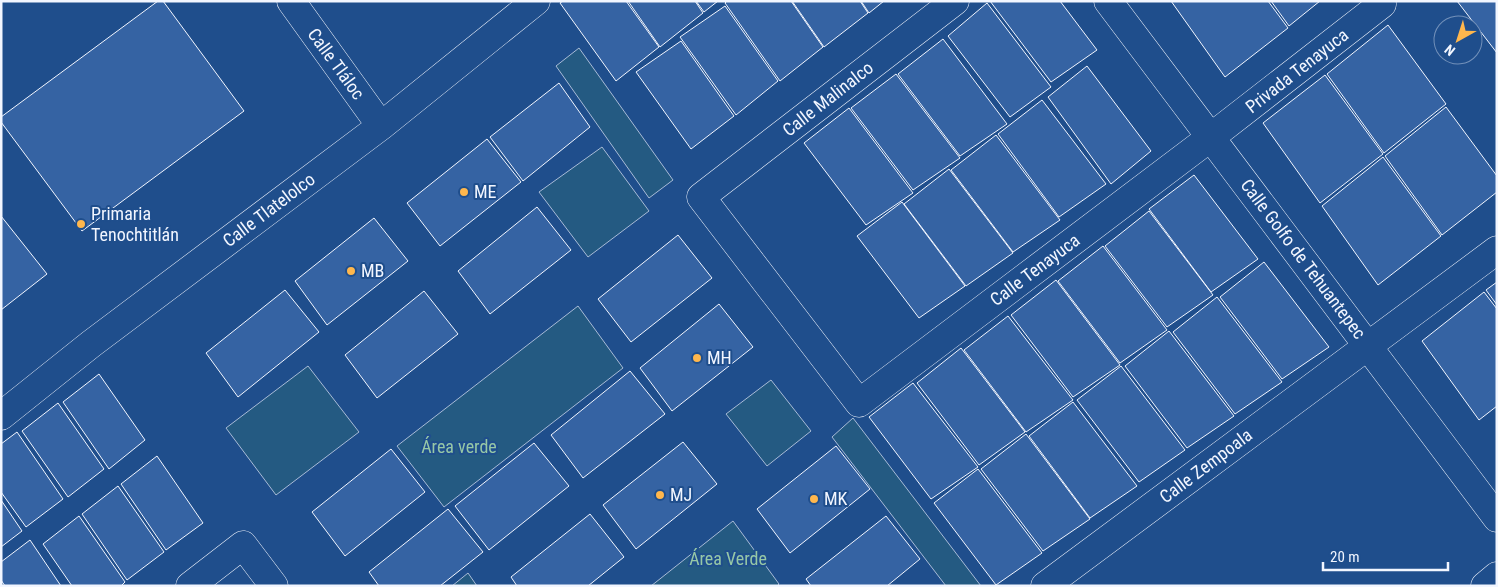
<svg xmlns="http://www.w3.org/2000/svg" width="1498" height="587" font-family="'Roboto Condensed',sans-serif">
<style>
.green{fill:#245a82;stroke:#a8bbd7}
.building{fill:#3563a3;stroke:#f2f6ff}
.lines{fill:none;stroke-linecap:round;stroke-linejoin:round}
.minor-casing{stroke:#f2f6ff;stroke-width:29}
.minor{stroke:#1f4e8c;stroke-width:28}
.poi-dot{fill:#ffb74d;stroke:#1f4e8c;stroke-width:2}
.labels{text-anchor:middle;stroke-width:4;stroke-linejoin:round;paint-order:stroke}
.street-label{font-size:18px;fill:#f2f6ff;stroke:#1f4e8c}
.poi-label{font-size:18px;fill:#f2f6ff;stroke:#1f4e8c;text-anchor:start}
.park-label{font-size:18px;fill:#97c8a6;stroke:#1f4e8c}
</style>
<rect width="100%" height="100%" fill="#1f4e8c"/>
<path class="green" d="M579,48L673,180L649,198L556,66Z
M602,147L649,211L588,257L539,192Z
M578,306L623,368L444,507L397,446Z
M308,366L359,432L276,495L226,428Z
M771,380L811,431L767,466L726,414Z
M853,418L981,586H946L832,437Z
M733,521L779,584L777,586H651Z
M468,573L477,586H452Z"/>
<path class="building" d="M158,1H163L244,111L82,231L1,122V117Z
M563,1H626L659,47L616,81L560,3Z
M628,1H695L703,13L660,47Z
M696,1H718L704,12Z
M727,1H791L823,47L780,81L725,3Z
M792,1H860L868,13L824,47Z
M861,1H884L869,13Z
M990,1H1060L1097,50L1051,82Z
M1171,1H1268L1288,28L1225,77Z
M1271,1H1320L1289,26Z
M1457,1H1497V53Z
M987,3L1051,87L1010,117L948,36Z
M725,6L778,81L736,115L680,37Z
M1388,25L1446,104L1384,153L1327,74Z
M943,39L1007,124L960,156L898,74Z
M681,41L734,116L691,149L636,72Z
M1087,66L1151,151L1111,184L1048,97Z
M896,74L960,158L913,190L851,108Z
M1325,75L1383,154L1320,203L1263,123Z
M559,83L590,127L523,181L490,137Z
M1042,100L1106,184L1059,217L998,134Z
M1446,107L1497,176V192L1442,235L1385,156Z
M849,108L913,193L866,225L804,143Z
M996,135L1060,220L1013,252L951,170Z
M487,139L521,182L440,246L407,203Z
M1383,157L1441,236L1378,285L1322,206Z
M949,169L1013,253L966,286L904,204Z
M1194,175L1258,259L1211,292L1149,209Z
M902,202L965,286L919,318L857,236Z
M537,207L571,250L490,314L458,271Z
M1149,211L1213,295L1167,327L1105,246Z
M1,216L47,274L1,310Z
M374,218L408,261L327,325L295,281Z
M678,235L712,278L631,342L598,299Z
M1103,246L1167,330L1120,363L1058,281Z
M1264,262L1329,347L1282,379L1220,297Z
M1056,280L1120,365L1073,397L1011,315Z
M1497,282V305L1486,290Z
M285,290L319,332L238,397L206,353Z
M424,291L458,334L377,398L345,355Z
M1484,292L1497,309V406L1479,420L1422,341Z
M1217,297L1282,382L1235,414L1173,332Z
M719,304L753,347L672,411L640,368Z
M1008,316L1073,400L1026,432L964,350Z
M1169,331L1234,416L1187,448L1125,366Z
M961,348L1025,432L979,465L917,383Z
M1121,366L1185,450L1139,482L1077,400Z
M630,371L665,414L583,478L551,435Z
M99,374L145,440L109,469L63,402Z
M913,383L978,467L931,499L869,417Z
M1073,402L1137,486L1090,518L1029,436Z
M58,403L104,469L68,497L22,431Z
M17,432L63,499L26,527L1,492V444Z
M1026,434L1090,519L1043,551L981,469Z
M683,442L717,484L636,549L603,505Z
M534,443L569,486L489,550L455,506Z
M836,446L870,489L790,553L757,509Z
M391,449L425,492L345,556L312,512Z
M157,456L203,523L166,550L121,484Z
M978,469L1042,553L996,585L934,503Z
M118,486L164,552L127,580L82,514Z
M1,500L22,531L1,547Z
M448,509L483,552L440,586H379L369,572Z
M590,514L624,557L588,586H517L511,577Z
M79,516L125,582L121,586H72L43,544Z
M886,516L920,559L887,586H811L806,579Z
M30,540L61,586H5L1,580V562Z"/>
<g class="lines">
<defs>
<path id="minor" d="M291,1L381,126
M955,1L701,197L859,403L1211,137L1382,4
M1108,1L1497,518
M1,416L91,344L381,126L536,1
M190,586L243,545L274,586
M1045,586L1497,250
M1485,586L1497,576"/>
</defs>
<use href="#minor" class="minor-casing"/>
<use href="#minor" class="minor"/>
</g>
<g class="poi-dot">
<circle cx="464" cy="192" r="5"/>
<circle cx="81" cy="224" r="5"/>
<circle cx="351" cy="271" r="5"/>
<circle cx="697" cy="358" r="5"/>
<circle cx="660" cy="495" r="5"/>
<circle cx="814" cy="499" r="5"/>
</g>
<g class="labels">
<g class="street-label">
<text transform="translate(336 64) rotate(54)" y="6">Calle Tláloc</text>
<text transform="translate(1297 71) rotate(-38)" y="6">Privada Tenayuca</text>
<text transform="translate(828 99) rotate(-38)" y="6">Calle Malinalco</text>
<text transform="translate(269 210) rotate(-37)" y="6">Calle Tlatelolco</text>
<text transform="translate(1303 259) rotate(53)" y="6">Calle Golfo de Tehuantepec</text>
<text transform="translate(1035 270) rotate(-37)" y="6">Calle Tenayuca</text>
<text transform="translate(1206 466) rotate(-37)" y="6">Calle Zempoala</text>
</g>
<g class="poi-label">
<text x="474" y="198">ME</text>
<text x="91" y="220">Primaria<tspan x="91" dy="21">Tenochtitlán</tspan></text>
<text x="361" y="277">MB</text>
<text x="707" y="364">MH</text>
<text x="670" y="501">MJ</text>
<text x="824" y="505">MK</text>
</g>
<g class="park-label">
<text x="459" y="453">Área verde</text>
<text x="728" y="565">Área Verde</text>
</g>
</g>
<rect width="1498" height="587" fill="none" stroke="#f2f6ff" stroke-width="5"/>
<g transform="translate(1458 40) rotate(219)"><circle r="24" fill="#1f4e8c" stroke="#7391ba"/>
<path d="M0-4L9 19L0 12L-9 19Z" fill="#ffb74d"/>
<text y="-8" font-size="14" font-weight="bold" text-anchor="middle" fill="#f2f6ff">N</text>
</g>
<path d="M1323 562v8h125v-8" fill="none" stroke="#f2f6ff" stroke-width="2.5"/>
<text x="1330" y="562" font-size="15" fill="#f2f6ff" stroke="#1f4e8c" stroke-width="4" paint-order="stroke">20 m</text>
</svg>
